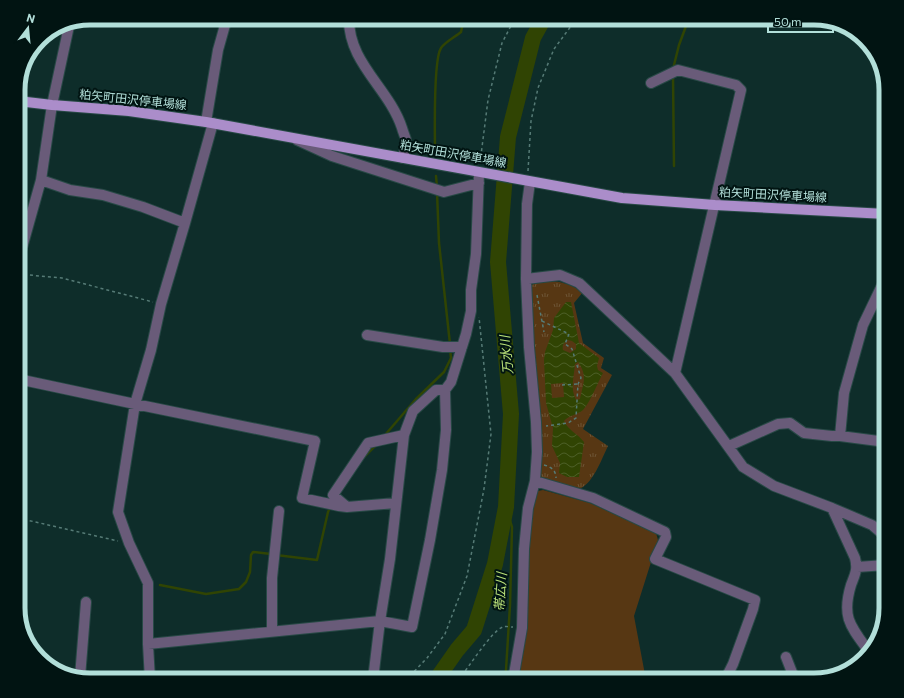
<svg xmlns="http://www.w3.org/2000/svg" width="904" height="698" font-family="Commissioner,'Noto Sans JP',sans-serif">
<style>
.green{fill:#573713}
.park{fill:url(#park-tufts)}
.water{fill:url(#water-waves);fill-rule:evenodd}
.lines{fill:none;stroke-linecap:round;stroke-linejoin:round}
.stream{stroke:#304403;stroke-width:2.5}
.river{stroke:#304403;stroke-width:16}
.minor-casing{stroke:#284946;stroke-width:12}
.major-casing{stroke:#284946;stroke-width:12}
.path{stroke:#567b76;stroke-width:1.5;stroke-dasharray:3 3;stroke-linecap:butt}
.minor{stroke:#695b79;stroke-width:10}
.major{stroke:#ab8dca;stroke-width:10}
.labels{text-anchor:middle;stroke-width:4;stroke-linejoin:round;paint-order:stroke}
.street-label{font-size:12px;fill:#b2dfd9;stroke:#011412}
.water-label{font-size:13px;font-style:italic;fill:#bce47a;stroke:#011412}
.rim{fill:none;stroke:#b2dfd9;stroke-width:5}
</style>
<defs>
<pattern id="park-tufts" width="24" height="20" patternUnits="userSpaceOnUse"><rect width="24" height="20" fill="#573713"/><path d="M3 7l-1-3M5 7V3M7 7l1-3M15 17l-1-3M17 17v-4M19 17l1-3" fill="none" stroke="#6d5435"/></pattern>
<pattern id="water-waves" width="16" height="10" patternUnits="userSpaceOnUse"><rect width="16" height="10" fill="#304403"/><path d="M0 5q4-4 8 0t8 0" fill="none" stroke="#4c5f27"/></pattern>
</defs>
<rect width="100%" height="100%" fill="#0e2d2a"/>
<path class="green" d="M543,490L590,503L656,533L658,540L634,616L646,680H517L527,626L529,542L535,493L538,491Z"/>
<path class="park" d="M544,281C560,281 568,283 583,292L574,303L583,343L604,358L601,368L612,375L583,429L608,446C601,460 593,485 577,490L543,480L540,474L542,445L541,422L533,339L531,285Z"/>
<path class="water" d="M566,302H571L579,343L599,358L597,366L598,370L603,373C598,382 590,403 583,410C577,415 569,415 564,421C568,430 578,434 584,442L579,477H567L559,473L560,463L552,446L553,428L546,403L544,360L545,352L553,330L554,318ZM568,340L572,341L576,344V349L570,353L563,350C562,344 564,343 568,340ZM578,362C588,376 583,384 580,399L576,400C570,388 574,377 575,364ZM563,383L564,397L552,398L551,384Z"/>
<g class="lines">
<path class="stream" d="M673,69L679,45L689,18
M673,76L674,166
M435,150C435,133 433,60 441,48C445,42 455,37 461,32L464,18
M436,176L437,187
M437,192L439,243L450,344
M385,435L416,399L444,372L451,358L450,349
M364,457L376,445
M276,555L317,560L328,512L331,506
M160,585L206,594L239,589L246,582L250,572L251,555L253,552L271,554
M504,680L506,670L510,605L512,527L506,507"/>
<path class="river" d="M436,680L457,650L474,630L495,564L506,507L511,414L498,262L508,137L533,38L544,18"/>
<defs>
<path id="minor" d="M349,18C348,63 389,88 402,128C403,132 405,136 406,140C406,145 404,153 403,158
M651,83L678,70L736,85L741,90L675,373
M206,122L218,50L227,18
M297,140L332,156L444,192L479,183
M41,180L70,190L103,195L143,207L185,223
M18,262L41,180L52,105L69,26
M526,279L560,275L579,283L675,373L743,467L774,486L832,508L872,525L886,537
M367,335L443,347H462
M18,379L135,404L315,441L302,498L339,506L347,507L396,503
M840,436L844,393L863,325L886,277
M729,446L778,424L790,423L804,433L832,436H840L886,442
M535,481L593,498L665,532L666,537L655,559L755,600L753,609L733,664L725,680
M347,507L333,495L368,443L404,435
M832,508L855,558C858,570 855,574 851,585C841,618 851,627 870,653
M857,567L886,565
M272,631V578L279,511
M148,644L380,621L412,627L430,540L442,470L446,430L445,390L451,382L466,334L471,311V290L476,254L479,173
M786,657L795,680
M80,677L86,602
M150,680L148,644V583L129,543L118,512L135,404L151,350L161,304L185,223L213,123
M360,680L372,679L374,671L380,621L390,559L404,435L413,411L436,390H445
M513,680L522,628L524,549L528,508L535,481L537,452L536,422L529,347L526,279L527,204L530,182"/>
<path id="major" d="M18,101L52,105L129,111L206,122L622,198L715,205L886,214"/>
</defs>
<use href="#minor" class="minor-casing"/>
<use href="#major" class="major-casing"/>
<path class="path" d="M480,163L488,100L502,43L515,18
M528,171L531,121L538,88L554,49L577,18
M18,274L62,278L153,302
M537,295L544,332
M542,321L569,334L565,344L572,349L581,378L578,384L576,418L568,423L546,426
M562,385L578,384
M544,465C552,467 556,471 556,478
M18,518L118,541
M406,680L427,658L445,634L467,576L484,489L491,434L479,317
M458,680C468,669 491,631 503,627C506,626 510,627 513,627"/>
<use href="#minor" class="minor"/>
<use href="#major" class="major"/>
</g>
<g class="labels">
<g class="street-label">
<text transform="translate(133 100) rotate(6)" y="4">粕矢町田沢停車場線</text>
<text transform="translate(453 154) rotate(10)" y="4">粕矢町田沢停車場線</text>
<text transform="translate(773 195) rotate(3)" y="4">粕矢町田沢停車場線</text>
</g>
<g class="water-label">
<text transform="translate(506 355) rotate(-95)" y="5">万水川</text>
<text transform="translate(500 592) rotate(-86)" y="5">帯広川</text>
</g>
</g>
<path d="M0 0H904V698H0ZM90 25H814A65 65 0 0 1 879 90V608A65 65 0 0 1 814 673H90A65 65 0 0 1 25 608V90A65 65 0 0 1 90 25Z" fill="#011412" fill-rule="evenodd"/>
<path class="rim" d="M90 25H814A65 65 0 0 1 879 90V608A65 65 0 0 1 814 673H90A65 65 0 0 1 25 608V90A65 65 0 0 1 90 25Z"/>
<g transform="translate(28 28) rotate(16)" stroke="#011412" stroke-width="3" paint-order="stroke">
<path d="M0-3L7 15L0 10L-7 15Z" fill="#b2dfd9"/>
<text y="-6" font-size="11" font-weight="bold" text-anchor="middle" fill="#b2dfd9">N</text>
</g>
<path d="M768 26v6h65v-6" fill="none" stroke="#b2dfd9" stroke-width="2"/>
<text x="774" y="26" font-size="12" fill="#b2dfd9" stroke="#011412" stroke-width="3" paint-order="stroke">50 m</text>
</svg>
